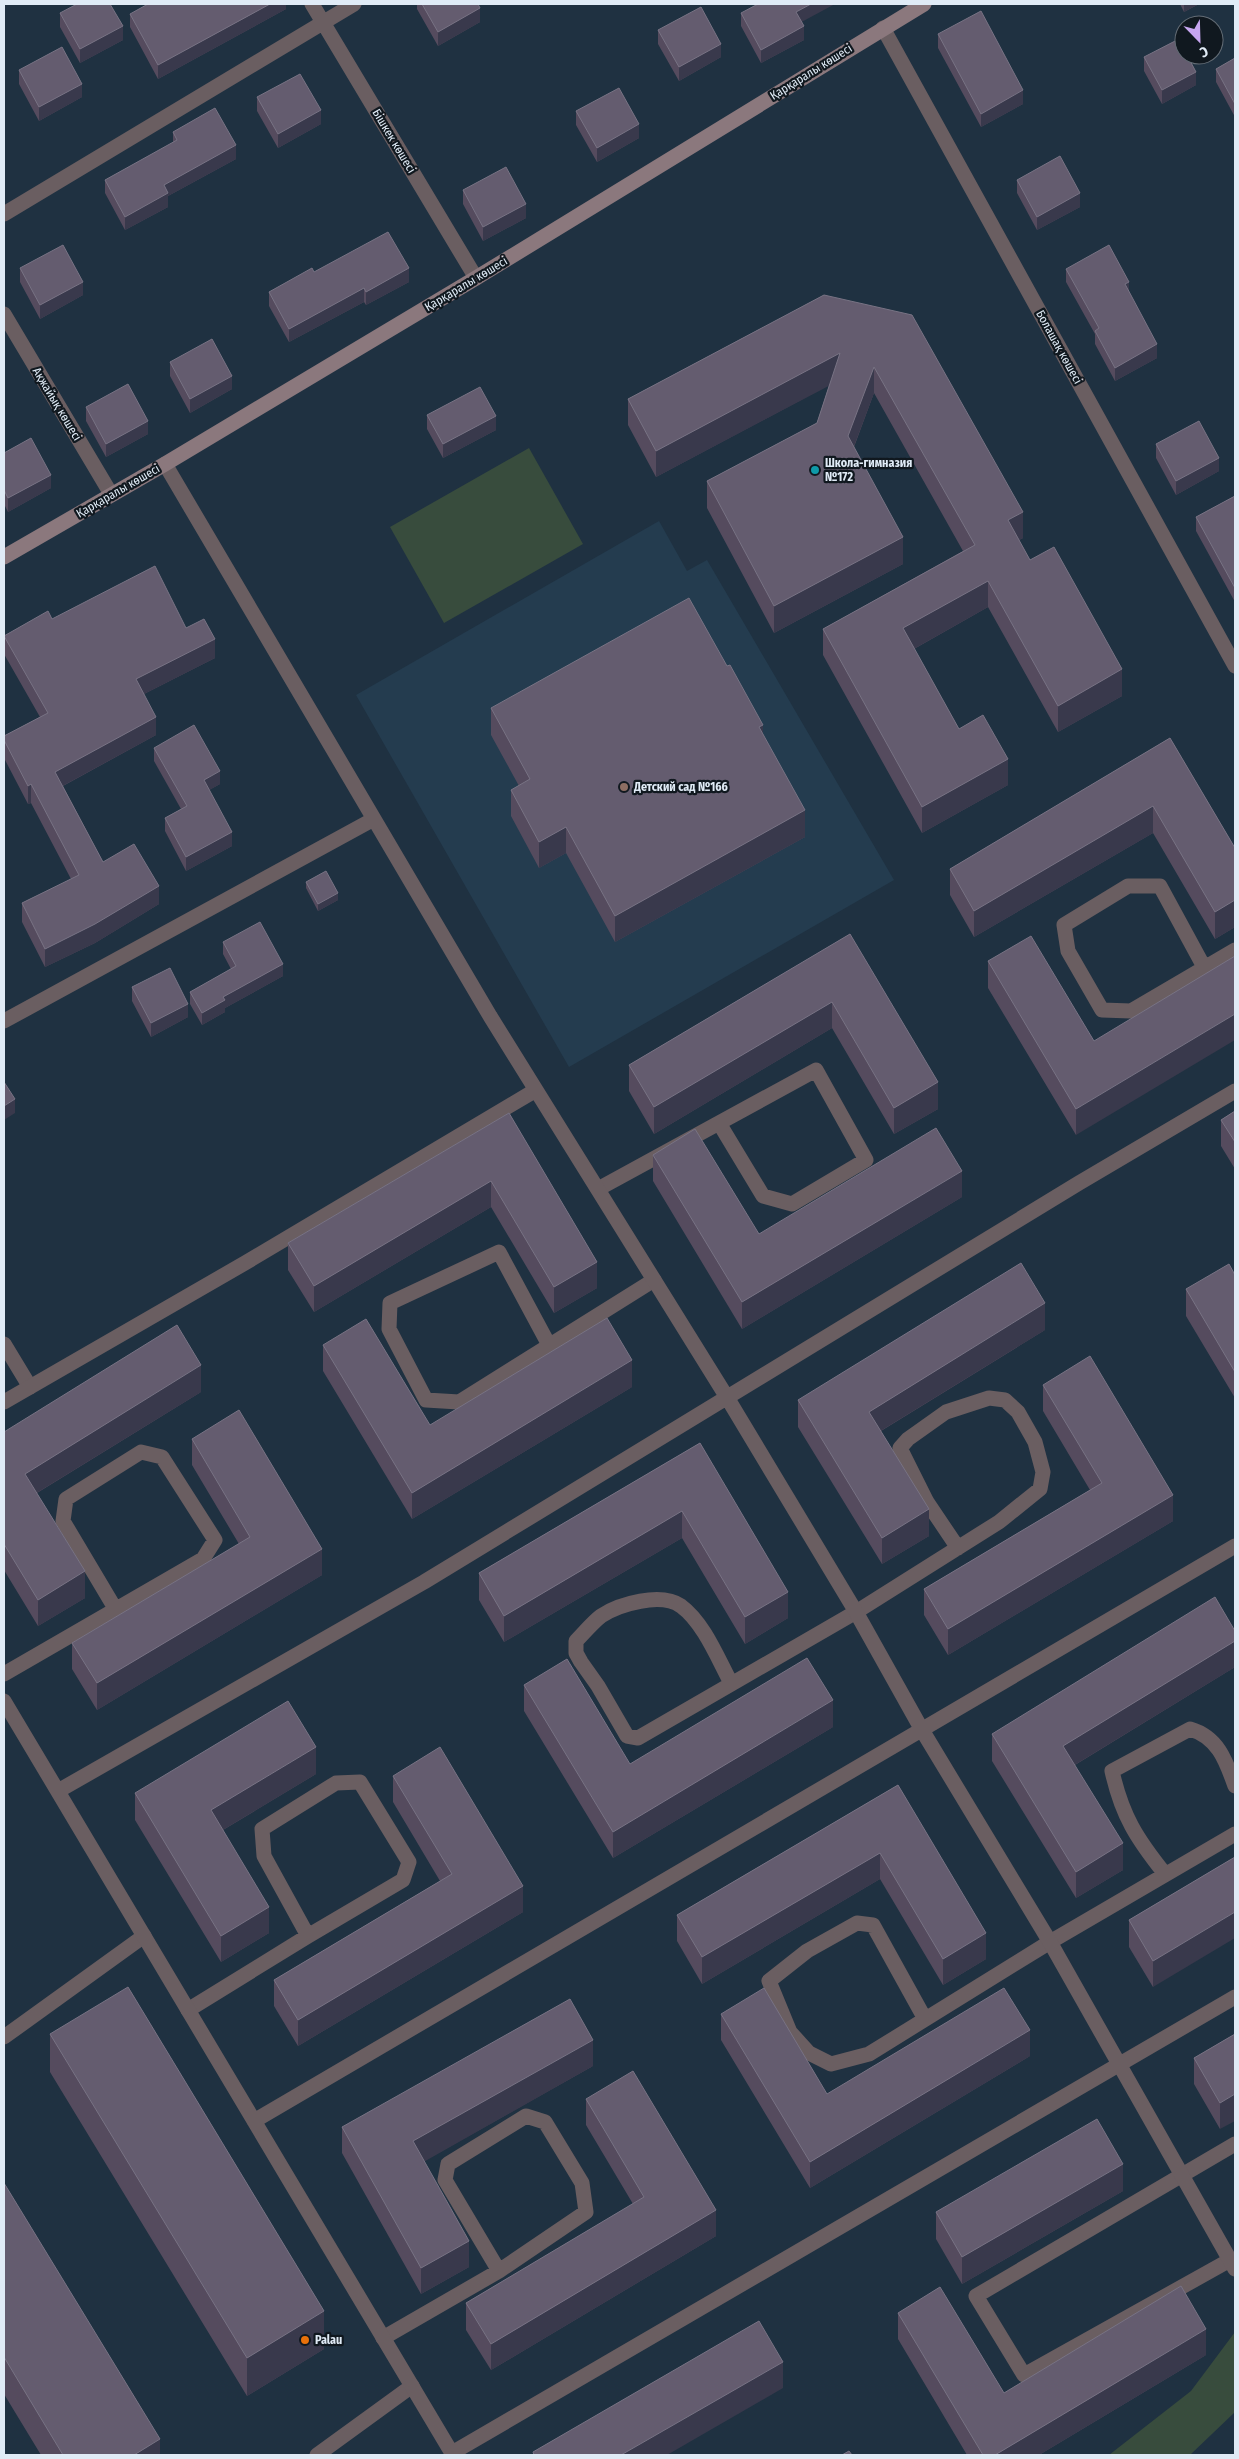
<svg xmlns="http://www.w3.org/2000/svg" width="1239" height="2459" font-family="'Fira Sans Condensed',sans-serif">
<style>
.built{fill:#243c4f}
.green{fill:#384c3d}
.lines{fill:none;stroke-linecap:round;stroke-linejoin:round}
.lane{stroke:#6a5e61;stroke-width:15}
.street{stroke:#6a5e61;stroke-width:15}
.secondary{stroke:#8b787d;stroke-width:15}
.wall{fill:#554b5e}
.shaded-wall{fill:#39394c}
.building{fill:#645c6f;stroke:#787384}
.culture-dot{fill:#0f9aa8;stroke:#10181f;stroke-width:2}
.education-dot{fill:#8d6e63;stroke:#10181f;stroke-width:2}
.food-dot{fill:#e8710a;stroke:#10181f;stroke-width:2}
.labels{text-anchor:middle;stroke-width:4.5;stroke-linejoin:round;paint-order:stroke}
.street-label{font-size:12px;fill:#e0ebf6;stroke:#10181f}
.poi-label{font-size:12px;font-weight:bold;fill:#e0ebf6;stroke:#10181f;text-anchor:start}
</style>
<rect width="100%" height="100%" fill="#1f3141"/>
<path class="built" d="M659,521L687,571L707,560L894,880L569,1067L356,695Z"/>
<path class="green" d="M529,448L583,544L444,623L390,527Z
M1235,2332V2412L1190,2455H1109L1191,2391Z"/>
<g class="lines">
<path class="lane" d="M1204,967L1160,886H1128L1064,925L1068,951L1102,1010L1131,1011L1235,950
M598,1189L816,1070L866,1160L792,1204L763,1196L719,1123
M4,1344L30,1387
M549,1345L499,1252L390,1303L389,1329L426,1400L459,1402L654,1280
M4,1674L203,1559L215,1540L162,1457L141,1452L66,1499L63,1521L116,1610
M731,1683C718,1659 704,1623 681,1606C661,1592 619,1604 601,1616C592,1623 584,1633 576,1641V1653L581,1662L598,1686L627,1736L638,1738L856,1612L999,1522L1040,1489L1043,1472L1035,1442L1018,1412L1005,1400L989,1398L946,1412L908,1439L900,1448L927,1502L958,1548
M1165,1874C1137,1839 1122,1816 1112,1771L1190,1729C1218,1737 1226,1761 1235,1786
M188,2010L308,1936L403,1880L409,1862L360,1782L336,1783L262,1829L264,1856L308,1936
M925,2019L873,1925L857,1923L807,1951L769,1981L790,2032L809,2053L831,2064L869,2054L1050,1942L1235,1834
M4,2037L144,1936
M1230,2260L1024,2375L976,2296L1235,2144
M383,2338L499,2271L586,2212L582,2183L545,2122L526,2116L448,2164L445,2180L499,2271
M317,2455L412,2386"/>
<path class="street" d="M312,4L476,278
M883,28L1235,666
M4,214L354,4
M4,314L111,494
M165,464L490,1016L728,1399L856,1612L922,1730L1050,1942L1235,2269
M4,1021L374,819
M4,1402L245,1263L536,1090
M4,1701L453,2455
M58,1791L424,1582L1079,1183L1235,1091
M254,2121L1235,1546
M452,2453L1235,1997"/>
<path class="secondary" d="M4,557L165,464L476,278L924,4"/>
</g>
<path class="wall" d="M286,4V9L158,79L130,27V14Z
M417,4H478L480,22L438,46L417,9Z
M1180,4H1199L1184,12Z
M60,13L123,40L80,63L60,27Z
M741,13L802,22L804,40L761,63L741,26Z
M658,30L721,57L679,81L658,44Z
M938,34L1023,104L981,127L938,48Z
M1144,57L1196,85L1162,104L1144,71Z
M1235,58V117L1216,82V69Z
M19,70L82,97L39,121L19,84Z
M257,97L321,124L278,148L257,111Z
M576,111L639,138L597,162L576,125Z
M173,132L236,159L168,196V207L125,230L105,193V180L173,143Z
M1017,180L1080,207L1037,230L1017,193Z
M463,190L526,218L483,241L463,204Z
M20,268L83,295L40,319L20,282Z
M1066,269L1129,293L1157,358L1115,381L1095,344V334L1066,282Z
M314,272L409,282L366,305L364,302L289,342L269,306V292Z
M824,295L1023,538L1019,540L1030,560L1122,696L1058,732L988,607L914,649L959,729L1008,785L922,833L823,655V629L963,551L874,393L854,447L903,564L774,633L707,508V481L817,423L829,385L656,477L628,425V399Z
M170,362L232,389L190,413L170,376Z
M86,407L148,434L106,457L86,421Z
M427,415L496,430L443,458L427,429Z
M1156,444L1219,471L1176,495L1156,458Z
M4,453L51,488L8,512L4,504Z
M1235,496V602L1196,531V517Z
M52,619L186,628L215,658L144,694L156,735L63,786L103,862L159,904L95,943L45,967L22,922V903L71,879L31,803L28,804L4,758V736L40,717L4,654V636Z
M491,708L763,734L805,837L615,942L566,853L539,868L511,816V790L519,786L491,735Z
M1170,738L1235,848V927L1215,939L1153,833L974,937L950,895V869Z
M154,748L220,784L209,790L232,846L186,871L165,831V818L181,809L154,761Z
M306,882L338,900L318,911L306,888Z
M850,934L938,1109L894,1134L832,1028L654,1134L629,1091V1065Z
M223,942L283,976L225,1008V1012L202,1025L190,1004V992L231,969L223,954Z
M988,961L1094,1041L1076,1135L988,988Z
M132,987L188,1017L151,1037L132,1001Z
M1235,1111V1169L1221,1146V1120Z
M509,1113L597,1288L554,1313L491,1207L314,1312L288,1270V1243Z
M653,1155L759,1234L962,1197L742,1329L653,1181Z
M1235,1275V1398L1186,1316V1289Z
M1045,1330L881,1431L929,1536L882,1564L798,1427V1400Z
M323,1345L430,1425L632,1387L412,1519L323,1371Z
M1043,1385L1173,1521L948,1655L924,1615V1589L1090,1490L1043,1411Z
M201,1392L37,1493L85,1598L38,1626L4,1570V1432Z
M192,1439L322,1575L97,1710L72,1669V1643L239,1544L192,1465Z
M700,1443L788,1618L745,1644L682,1538L504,1642L479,1600V1573Z
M1235,1631V1667L1075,1765L1123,1870L1076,1898L992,1761V1734Z
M524,1685L630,1764L833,1727L613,1858L524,1711Z
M316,1774L223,1830L269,1933L221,1962L135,1820V1793Z
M393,1776L523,1912L298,2046L274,2006V1980L440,1881L393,1802Z
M898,1785L986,1959L943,1985L880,1879L702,1984L677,1941V1915Z
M1235,1857L1153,1987L1129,1947V1920Z
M721,2014L827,2094L1030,2056L810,2188L721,2040Z
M50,2034L324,2349L247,2396L50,2072Z
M1235,2034L1220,2129L1194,2084V2058Z
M593,2066L424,2161L469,2267L421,2294L342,2153V2127Z
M586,2099L716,2236L491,2370L466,2330V2303L633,2204L586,2125Z
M4,2183L160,2455H41L4,2394Z
M1123,2191L962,2284L936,2239V2212Z
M898,2313L1004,2393L1206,2355L1039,2455H967L898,2339Z"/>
<path class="shaded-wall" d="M270,4H286V9L158,79V65Z
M811,4H835L796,25V12Z
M1184,4H1199L1184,12Z
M480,8V22L438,46V32Z
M123,26V40L80,63V49Z
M804,26V40L761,63V50Z
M721,44V57L679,81V67Z
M1196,72V85L1162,104V90Z
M82,84V97L39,121V107Z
M1023,90V104L981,127V114Z
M321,110V124L278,148V134Z
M639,124V138L597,162V148Z
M236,145V159L168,196V207L125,230V217L164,185Z
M1080,193V207L1037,230V217Z
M526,204V218L483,241V227Z
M409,268V282L366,305V292Z
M83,282V295L40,319V305Z
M1129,282V296L1125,284Z
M364,288V302L289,342V329Z
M1157,344V358L1115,381V368Z
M840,353V380L656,477V451Z
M874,367V393L848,462V436Z
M232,376V389L190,413V399Z
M496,416V430L443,458V444Z
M148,421V434L106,457V444Z
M1219,458V471L1176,495V481Z
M51,475V488L8,512V498Z
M1023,512V538L1008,546V520Z
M903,537V564L774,633V606Z
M988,581V607L903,655V628Z
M215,639V658L136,698V679Z
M1122,669V696L1058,732V706Z
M156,717V735L55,790V772Z
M763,725V751L759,727Z
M1008,759V785L922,833V807Z
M220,771V784L204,793V780Z
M31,784V803L28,804V786Z
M1153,806V833L974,937V911Z
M805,810V837L615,942V916Z
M566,827V853L539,868V842Z
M232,832V846L186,871V857Z
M159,886V904L95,943L45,967V949Z
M338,893V900L318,911V904Z
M1235,900V927L1215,939V912Z
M283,964V976L225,1008V1012L202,1025V1013L223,997Z
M832,1002V1028L654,1134V1107Z
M188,1004V1017L151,1037V1023Z
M1235,1014V1040L1076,1135V1109Z
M938,1082V1109L894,1134V1108Z
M15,1099V1113L4,1120V1106Z
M962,1171V1197L742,1329V1302Z
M491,1181V1207L314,1312V1286Z
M597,1262V1288L554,1313V1287Z
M1045,1303V1330L869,1438V1412Z
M632,1360V1387L412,1519V1493Z
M201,1365V1392L25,1500V1474Z
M1173,1495V1521L948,1655V1629Z
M929,1509V1536L882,1564V1538Z
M682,1511V1538L504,1642V1616Z
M322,1549V1575L97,1710V1683Z
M85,1571V1598L38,1626V1600Z
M788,1592V1618L745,1644V1617Z
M1235,1641V1667L1063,1772V1746Z
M833,1700V1727L613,1858V1832Z
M316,1747V1774L211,1837V1810Z
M1123,1843V1870L1076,1898V1872Z
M880,1853V1879L702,1984V1957Z
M523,1886V1912L298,2046V2020Z
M269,1907V1933L221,1962V1936Z
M1235,1912V1938L1153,1987V1961Z
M986,1933V1959L943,1985V1959Z
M1030,2030V2056L810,2188V2162Z
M593,2040V2066L413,2168V2141Z
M1235,2094V2121L1220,2129V2103Z
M1123,2164V2191L962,2284V2257Z
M716,2210V2236L491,2370V2344Z
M469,2241V2267L421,2294V2268Z
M324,2311V2349L247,2396V2358Z
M1206,2329V2355L1039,2455H995Z
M783,2362V2388L667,2455H621Z
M160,2439V2455H134Z"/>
<path class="building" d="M77,4H110L123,26L80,49L60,13Z
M148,4H270L158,65L130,14Z
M422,4H478L480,8L438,32Z
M758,4H811L796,12L804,26L761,50L741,13Z
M701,7L721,44L679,67L658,30Z
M981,11L1023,90L981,114L938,34Z
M1179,39L1184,49V55H1187L1196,72L1162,90L1144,57Z
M62,47L82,84L39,107L19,70Z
M1235,58V104L1216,69Z
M300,74L321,110L278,134L257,97Z
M619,88L639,124L597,148L576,111Z
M215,108L236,145L164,185L168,193L125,217L105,180L177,140L173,132Z
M1060,156L1080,193L1037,217L1017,180Z
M506,167L526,204L483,227L463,190Z
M388,232L409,268L366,292L364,288L289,329L269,292L312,268L314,272Z
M63,245L83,282L40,305L20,268Z
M1109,245L1129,282L1125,284L1157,344L1115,368L1095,331L1099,328L1066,269Z
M824,295L912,315L1023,512L1008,520L1030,560L1054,547L1122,669L1058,706L988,581L903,628L959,729L983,715L1008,759L922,807L823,629L975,545L874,367L848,436L903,537L774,606L707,481L817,423L840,353L656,451L628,399Z
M212,339L232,376L190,399L170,362Z
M128,384L148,421L106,444L86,407Z
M480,387L496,416L443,444L427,415Z
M1199,421L1219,458L1176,481L1156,444Z
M31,438L51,475L8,498L4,490V453Z
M1235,496V588L1196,517Z
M155,566L186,628L204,619L215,639L136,679L156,717L55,772L103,862L134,844L159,886L95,924L45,949L22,903L79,875L31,784L28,786L4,740V736L48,713L4,636L48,611L52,619Z
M689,598L727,666L730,665L763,725L759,727L805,810L615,916L566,827L539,842L511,790L530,779L491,708Z
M194,725L220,771L204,780L232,832L186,857L165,818L187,806L154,748Z
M1170,738L1235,848V900L1215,912L1153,806L974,911L950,869Z
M326,871L338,893L318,904L306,882Z
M260,922L283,964L223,997L225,1000L202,1013L190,992L236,966L223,942Z
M850,934L938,1082L894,1108L832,1002L654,1107L629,1065Z
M1031,936L1094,1041L1235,956V1014L1076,1109L988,961Z
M170,968L188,1004L151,1023L132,987Z
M4,1082L15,1099L4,1106Z
M1235,1111V1142L1221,1120Z
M509,1113L597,1262L554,1287L491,1181L314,1286L288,1243Z
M936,1128L962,1171L742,1302L653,1155L695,1129L759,1234Z
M1021,1263L1045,1303L869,1412L929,1509L882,1538L798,1400Z
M1229,1264L1235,1275V1372L1186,1289Z
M607,1318L632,1360L412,1493L323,1345L366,1319L430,1425Z
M177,1325L201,1365L25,1474L85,1571L38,1600L4,1544V1432Z
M1090,1356L1173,1495L948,1629L924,1589L1102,1483L1043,1385Z
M239,1410L322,1549L97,1683L72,1643L250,1537L192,1439Z
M700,1443L788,1592L745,1617L682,1511L504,1616L479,1573Z
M1215,1597L1235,1631V1641L1063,1746L1123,1843L1076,1872L992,1734Z
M807,1658L833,1700L613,1832L524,1685L567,1659L630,1764Z
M288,1701L316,1747L211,1810L269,1907L221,1936L135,1793Z
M440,1747L523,1886L298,2020L274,1980L452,1874L393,1776Z
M898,1785L986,1933L943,1959L880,1853L702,1957L677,1915Z
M1235,1857V1912L1153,1961L1129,1920Z
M128,1987L324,2311L247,2358L50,2034Z
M764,1988L827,2094L1004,1988L1030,2030L810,2162L721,2014Z
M570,1999L593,2040L413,2141L469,2241L421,2268L342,2127Z
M1235,2034V2094L1220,2103L1194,2058Z
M633,2071L716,2210L491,2344L466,2303L644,2197L586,2099Z
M1097,2119L1123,2164L962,2257L936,2212Z
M4,2183L160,2439L134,2455H63L4,2357Z
M1181,2286L1206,2329L995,2455H983L898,2313L940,2287L1004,2393Z
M759,2321L783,2362L621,2455H534L533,2452Z
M849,2451L852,2455H842Z"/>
<circle class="culture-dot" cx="815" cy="470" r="5"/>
<circle class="education-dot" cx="624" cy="787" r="5"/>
<circle class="food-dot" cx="305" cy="2340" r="5"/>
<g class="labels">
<g class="street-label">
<text transform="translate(811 72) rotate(-32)" y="4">Қарқаралы көшесі</text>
<text transform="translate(394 141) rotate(59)" y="4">Бішкек көшесі</text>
<text transform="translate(466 284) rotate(-31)" y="4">Қарқаралы көшесі</text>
<text transform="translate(1059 347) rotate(61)" y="4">Болашақ көшесі</text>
<text transform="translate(57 404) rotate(59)" y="4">Ақжайық көшесі</text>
<text transform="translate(118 491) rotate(-30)" y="4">Қарқаралы көшесі</text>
</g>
<g class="poi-label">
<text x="825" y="467">Школа-гимназия<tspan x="825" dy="14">№172</tspan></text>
<text x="634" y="791">Детский сад №166</text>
<text x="315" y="2344">Palau</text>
</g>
</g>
<rect width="1239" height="2459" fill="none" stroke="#e0ebf6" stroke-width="10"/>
<g transform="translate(1199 40) rotate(157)"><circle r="24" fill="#10181f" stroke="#636c75"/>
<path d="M0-4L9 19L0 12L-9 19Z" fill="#c7a6f0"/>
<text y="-8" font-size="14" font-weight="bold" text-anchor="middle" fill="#e0ebf6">С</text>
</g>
</svg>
